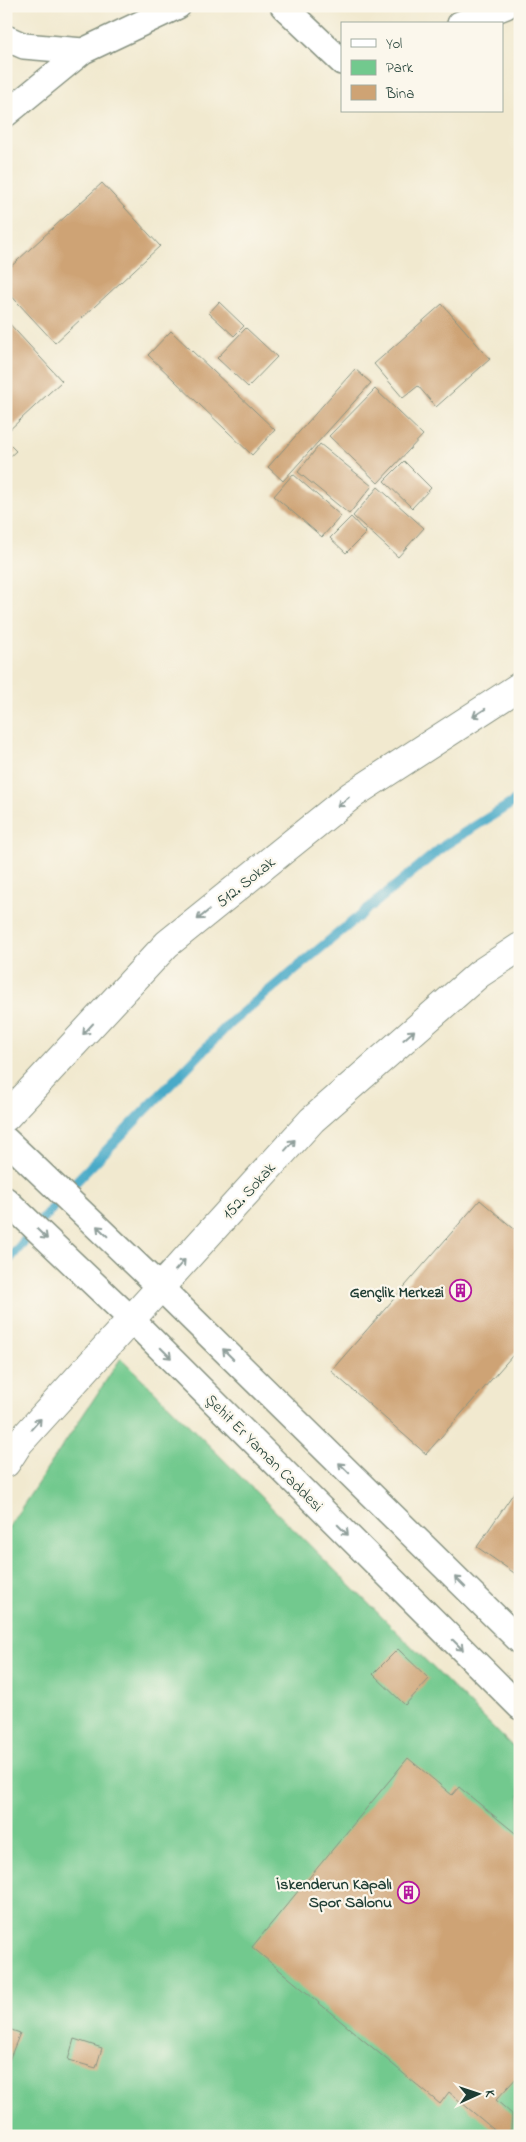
<svg xmlns="http://www.w3.org/2000/svg" width="526" height="2142" font-family="'Indie Flower',sans-serif">
<style>
.green{fill:#72c98e;stroke:#488361}
.lines{fill:none;stroke-linecap:round;stroke-linejoin:round}
.stream{stroke:#49aac8;stroke-width:10}
.building{fill:#cea374}
.minor-casing{stroke:#889382;stroke-width:28}
.tertiary-casing{stroke:#889382;stroke-width:30}
.minor{stroke:#fff;stroke-width:25}
.tertiary{stroke:#fff;stroke-width:28}
.oneway{stroke:#8f9e9a}
.labels{text-anchor:middle;stroke-width:4.5;stroke-linejoin:round;paint-order:stroke}
.street-label{font-size:16px;fill:#1f3d34;stroke:#fbf7ec}
.poi-label{font-size:16px;font-weight:bold;fill:#1f3d34;stroke:#fbf7ec;text-anchor:end}
</style>
<rect width="100%" height="100%" fill="#fbf7ec"/>
<filter id="ink" filterUnits="userSpaceOnUse"><feTurbulence type="fractalNoise" baseFrequency=".02" numOctaves="2"/><feDisplacementMap in="SourceGraphic" scale="10" xChannelSelector="R" yChannelSelector="G"/><feConvolveMatrix kernelMatrix="1 2 1 2 8 2 1 2 1" color-interpolation-filters="sRGB"/></filter>
<filter id="wash" filterUnits="userSpaceOnUse"><feTurbulence type="fractalNoise" baseFrequency=".0096" numOctaves="4" result="noise"/><feDisplacementMap in="SourceGraphic" scale="20" xChannelSelector="R" yChannelSelector="G"/><feGaussianBlur stdDeviation="1.12" result="paint"/><feColorMatrix in="noise" values="0 0 0 0 0 0 0 0 0 0 0 0 0 0 0 0 0 1.4 0 .05"/><feComposite in="paint" operator="in"/></filter>
<g filter="url(#wash)">
<rect width="100%" height="100%" fill="#f1e9cf"/>
<path class="green" d="M121,1358L520,1754V2136H6V1531Z"/>
<g class="lines">
<path class="stream" d="M6,1263L64,1194L230,1023L445,845L520,798"/>
</g>
<g id="blocks">
<path class="building" d="M102,183L160,246L55,343L6,290V271Z
M219,302L244,326L234,336L209,313Z
M442,304L490,359L436,407L418,386L403,398L374,364Z
M6,320L62,381L6,433Z
M246,328L277,357L248,387L217,358Z
M171,331L275,430L252,455L148,355Z
M355,369L371,383L283,481L268,467Z
M375,389L423,435L378,483L329,436Z
M6,441L16,451L6,460Z
M320,444L372,486L349,514L298,472Z
M404,461L431,488L412,508L384,481Z
M293,474L341,516L322,537L274,496Z
M378,487L424,528L398,557L353,516Z
M351,517L366,533L346,553L330,538Z
M480,1200L520,1234V1347L426,1454L331,1371Z
M517,1488L520,1490V1577L477,1547Z
M398,1649L429,1679L405,1705L373,1674Z
M408,1758L452,1795L459,1787L520,1837V2074L496,2100L512,2114L511,2129L506,2133L499,2134L449,2092L440,2104L252,1947Z
M6,2028L20,2033L6,2068Z
M74,2039L102,2048L96,2068L68,2060Z"/>
</g>
</g>
<g filter="url(#ink)">
<use href="#blocks" fill-opacity="0" stroke="#889382" stroke-width="1"/>
<g class="lines">
<defs>
<path id="minor" d="M283,6L342,62
M460,24L506,6
M6,38L24,46L83,51
M6,114L83,51L178,6
M6,1140L160,1287L520,1641
M6,1200L131,1319L520,1707"/>
<path id="tertiary" d="M6,1117L167,944L352,795L520,686
M6,1463L19,1443L312,1120L479,974L520,947"/>
</defs>
<use href="#minor" class="minor-casing"/>
<use href="#tertiary" class="tertiary-casing"/>
<use href="#minor" class="minor"/>
<use href="#tertiary" class="tertiary"/>
</g>
<defs><path id="oneway-shaft" d="M-6 0H5M1.5-3L5.5 0L1.5 3" fill="none" stroke-width="1.6" stroke-linecap="round" stroke-linejoin="round" transform="scale(1.25)"/></defs>
<g class="oneway">
<use href="#oneway-shaft" transform="translate(479 713) rotate(147)"/>
<use href="#oneway-shaft" transform="translate(343 802) rotate(141)"/>
<use href="#oneway-shaft" transform="translate(203 915) rotate(141)"/>
<use href="#oneway-shaft" transform="translate(88 1029) rotate(133)"/>
<use href="#oneway-shaft" transform="translate(409 1035) rotate(-41)"/>
<use href="#oneway-shaft" transform="translate(290 1145) rotate(-48)"/>
<use href="#oneway-shaft" transform="translate(102 1231) rotate(-136)"/>
<use href="#oneway-shaft" transform="translate(42 1234) rotate(44)"/>
<use href="#oneway-shaft" transform="translate(180 1265) rotate(-48)"/>
<use href="#oneway-shaft" transform="translate(166 1353) rotate(45)"/>
<use href="#oneway-shaft" transform="translate(228 1354) rotate(-135)"/>
<use href="#oneway-shaft" transform="translate(36 1424) rotate(-48)"/>
<use href="#oneway-shaft" transform="translate(344 1468) rotate(-135)"/>
<use href="#oneway-shaft" transform="translate(343 1530) rotate(45)"/>
<use href="#oneway-shaft" transform="translate(460 1582) rotate(-135)"/>
<use href="#oneway-shaft" transform="translate(458 1645) rotate(45)"/>
</g>
</g>
<defs>
<symbol id="building-ring" viewBox="-11 -11 22 22"><circle r="9.5" fill="#fbf7ec" stroke="#b5179e" stroke-width="1.5"/><path d="M-4-6H4V6H1V3H-1V6H-4ZM-2.5-4.3h1.7v1.8h-1.7ZM.8-4.3h1.7v1.8H.8ZM-2.5-1h1.7V.8h-1.7ZM.8-1h1.7V.8H.8Z" fill="#b5179e"/></symbol>
</defs>
<g fill-rule="evenodd">
<use href="#building-ring" x="448" y="1278" width="25" height="25"/>
<use href="#building-ring" x="396" y="1880" width="25" height="25"/>
</g>
<g class="labels">
<g class="street-label">
<text transform="translate(245 881) rotate(-39)" y="6">512. Sokak</text>
<text transform="translate(248 1190) rotate(-48)" y="6">152. Sokak</text>
<text transform="translate(265 1452) rotate(45)" y="6">Şehit Er Yaman Caddesi</text>
</g>
<g class="poi-label">
<text x="444" y="1297">Gençlik Merkezi</text>
<text x="392" y="1889">İskenderun Kapalı<tspan x="392" dy="18">Spor Salonu</tspan></text>
</g>
</g>
<rect width="526" height="2142" fill="none" stroke="#fbf7ec" stroke-width="25"/>
<rect x="341" y="22" width="162" height="90" fill="#fbf7ec" stroke="#a3ada2"/>
<rect x="351" y="39" width="25" height="8" fill="#ffffff" stroke="#a3ada2"/>
<text x="386" y="48" font-size="15" fill="#1f3d34">Yol</text>
<rect x="351" y="60" width="25" height="15" fill="#72c98e" stroke="#a3ada2"/>
<text x="386" y="72" font-size="15" fill="#1f3d34">Park</text>
<rect x="351" y="85" width="25" height="15" fill="#cea374" stroke="#a3ada2"/>
<text x="386" y="98" font-size="15" fill="#1f3d34">Bina</text>
<g transform="translate(478 2094) rotate(87)" stroke="#fbf7ec" stroke-width="4" paint-order="stroke">
<path d="M0-4L9 19L0 12L-9 19Z" fill="#1f3d34"/>
<text y="-8" font-size="14" font-weight="bold" text-anchor="middle" fill="#1f3d34">K</text>
</g>
</svg>
